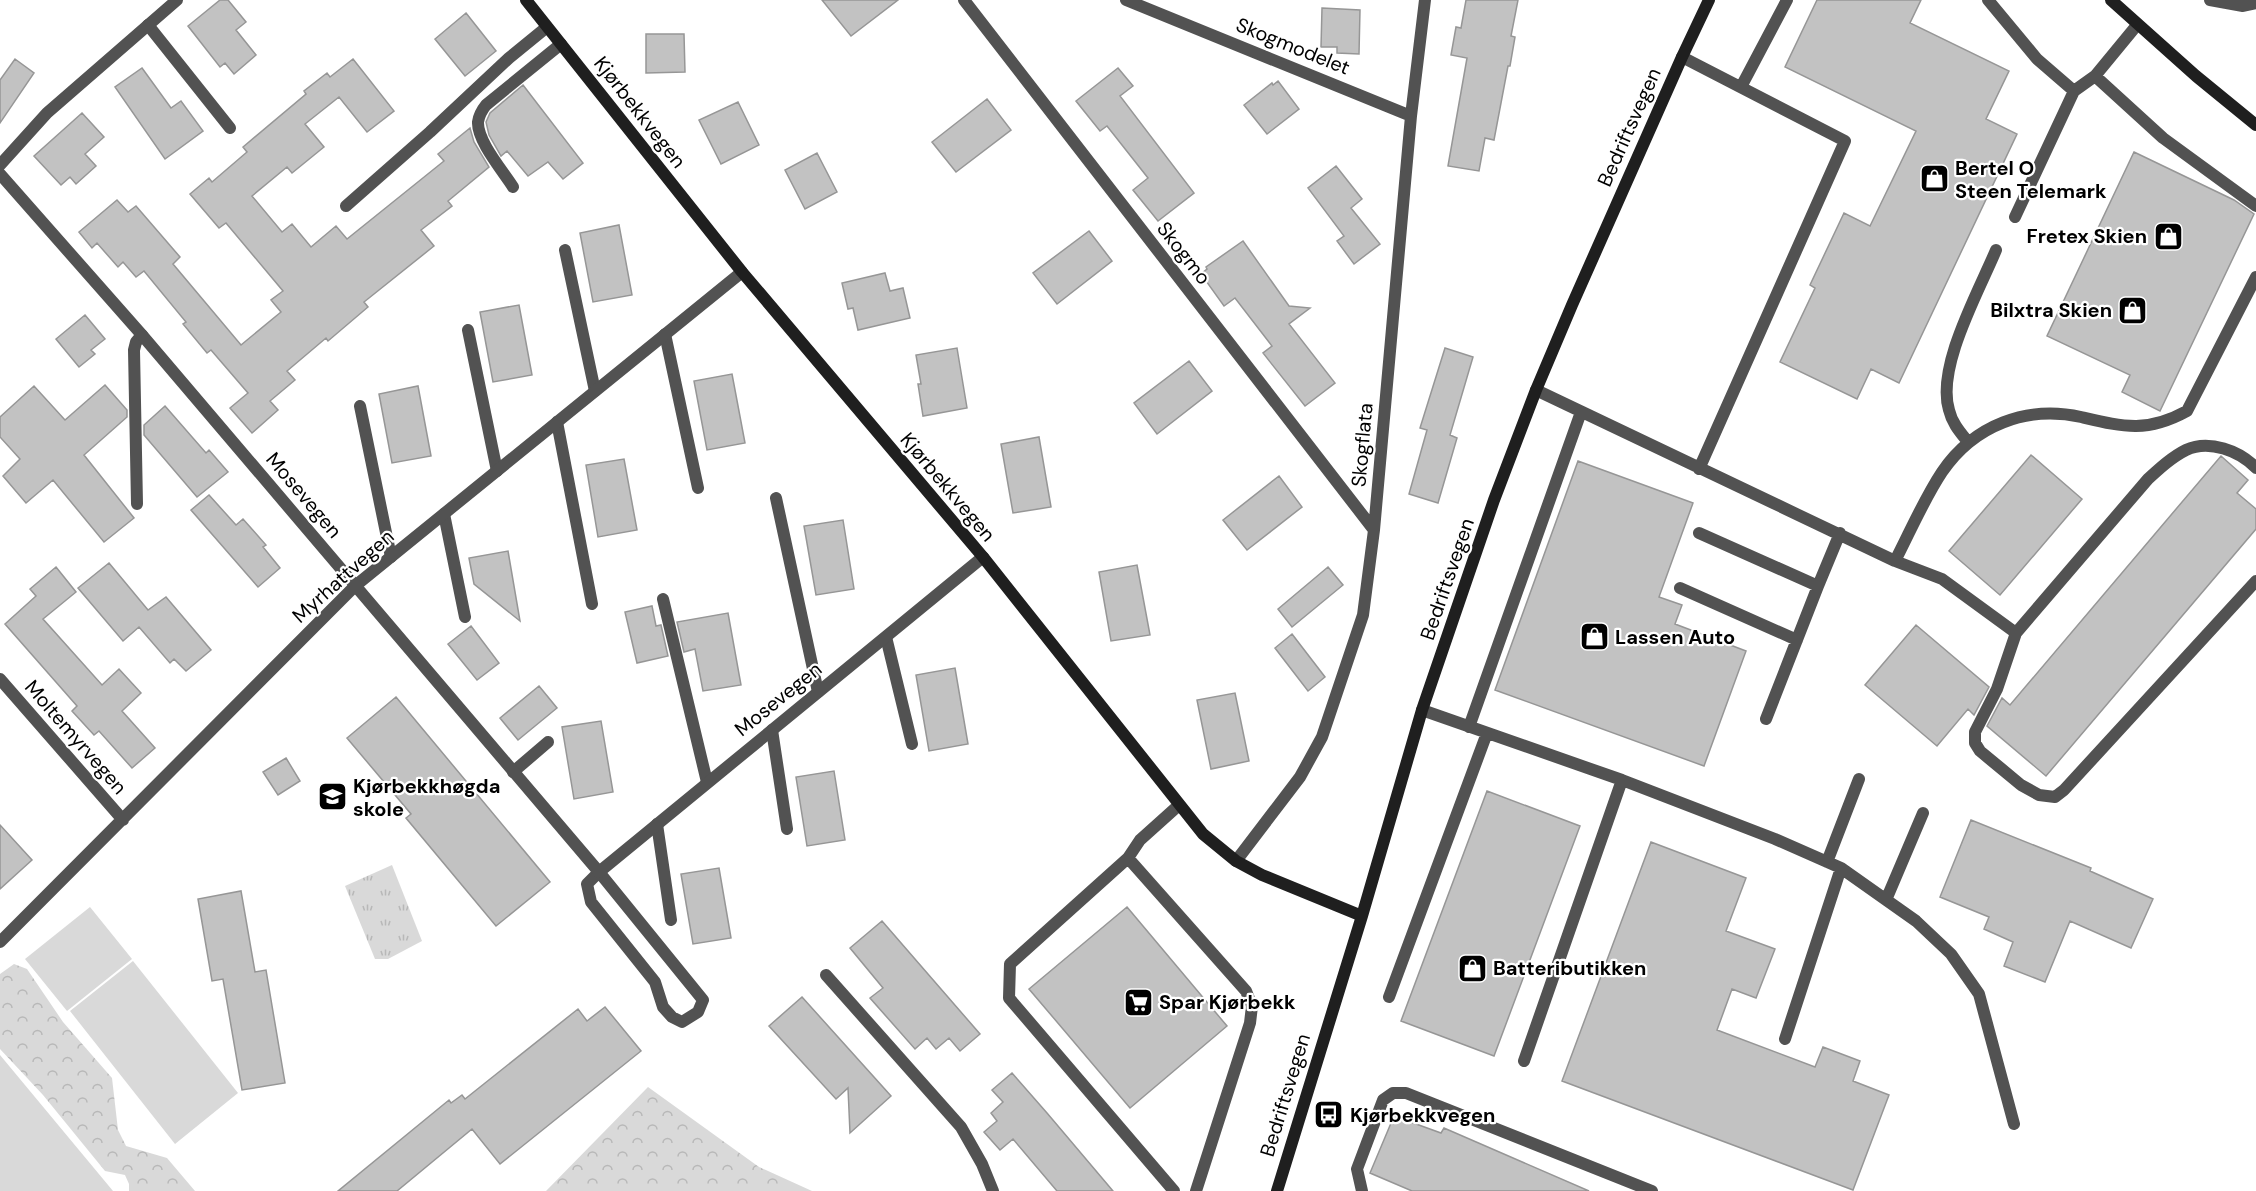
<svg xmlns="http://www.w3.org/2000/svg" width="2256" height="1191" font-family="'DM Sans',sans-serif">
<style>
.grass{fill:url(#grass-tufts)}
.forest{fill:url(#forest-crowns)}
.garden{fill:#d9d9d9}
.building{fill:#c2c2c2;stroke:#969696;stroke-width:1.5}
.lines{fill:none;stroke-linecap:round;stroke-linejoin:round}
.lane{stroke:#525252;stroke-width:12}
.street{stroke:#525252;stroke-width:12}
.secondary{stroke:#1f1f1f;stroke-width:12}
.labels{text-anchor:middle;stroke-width:4.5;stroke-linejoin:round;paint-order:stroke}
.street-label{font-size:20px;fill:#000;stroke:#fff}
.poi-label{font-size:20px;font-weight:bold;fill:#000;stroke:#fff;text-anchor:start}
</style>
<defs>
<pattern id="grass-tufts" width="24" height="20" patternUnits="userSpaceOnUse" patternTransform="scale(1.5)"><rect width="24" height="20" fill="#d9d9d9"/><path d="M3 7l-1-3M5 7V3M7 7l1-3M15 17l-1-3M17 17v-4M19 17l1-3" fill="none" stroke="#b8b8b8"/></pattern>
<pattern id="forest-crowns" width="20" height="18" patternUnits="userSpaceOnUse" patternTransform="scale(1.5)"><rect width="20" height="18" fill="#d9d9d9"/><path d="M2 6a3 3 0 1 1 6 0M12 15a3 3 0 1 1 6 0" fill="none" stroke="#b8b8b8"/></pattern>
</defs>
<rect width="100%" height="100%" fill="#fff"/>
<path class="grass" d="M392,865L422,941L388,959H375L345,886Z"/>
<path class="forest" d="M14,964L27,969L63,1022L112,1078L118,1130L126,1146L167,1158L195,1191H129V1184L125,1175L105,1171L43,1095L0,1049V974Z
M648,1087L759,1167L812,1191H546Z"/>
<path class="garden" d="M90,907L132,959L67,1011L25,959Z
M133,961L238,1093L175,1144L70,1011Z
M0,1055L113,1191H0Z"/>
<path class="building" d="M220,0H228L246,22L236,30L256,55L234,74L225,63L220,67L188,26Z
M822,0H898L851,36Z
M1466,0H1518L1511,36L1515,37L1510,66H1508L1494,140L1485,138L1479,171L1448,166L1467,58L1451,55L1456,27L1461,28Z
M1817,0H1921L1910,23L2009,71L1986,119L2017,134L1899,383L1871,369L1857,399L1780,362L1815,288L1810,285L1844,213L1870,226L1916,131L1785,67Z
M1322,8L1360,10L1359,54L1337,53V47H1321Z
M466,13L496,51L465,76L435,39Z
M646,34H684L685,72L646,73Z
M15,59L34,73L0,123V80Z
M353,59L394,111L367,132L339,97L305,124L324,147L292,173L287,167L252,196L282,232L292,224L311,247L336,226L347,239L444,161L438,154L470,128L474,142L489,167L448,201L452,206L421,230L434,246L364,302L368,307L328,341L326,338L287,371L295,380L270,401L278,410L252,433L230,408L248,393L211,350L207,353L183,324L186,322L144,271L136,277L123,262L118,267L97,243L92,248L79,232L117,200L128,212L136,206L180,257L173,264L241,345L281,312L271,300L283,291L226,223L219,228L190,194L209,178L212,182L247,152L243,147L306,94L304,91L327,73L330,77Z
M142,68L171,108L181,101L203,131L165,159L115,87Z
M1118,68L1133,86L1120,96L1194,193L1158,221L1133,190L1148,178L1107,126L1100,131L1076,101Z
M1278,81L1299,109L1267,134L1244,105L1272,83L1273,85Z
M523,85L583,163L563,179L548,162L528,176L507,151L501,156L489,135L486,122L490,113Z
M987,99L1011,130L956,172L932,142Z
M738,102L759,145L721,164L699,120Z
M82,113L104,137L85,154L96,166L76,184L70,177L61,185L34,156Z
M2134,152L2234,200L2254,214L2160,411L2122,392L2130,375L2047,336Z
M817,153L837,192L805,209L785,170Z
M1336,166L1362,199L1351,208L1380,244L1354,264L1337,241L1344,236L1308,188Z
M619,225L632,295L593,302L580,233Z
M1089,231L1112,261L1057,304L1033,273Z
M1243,241L1289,306L1310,308L1289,324L1335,383L1305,406L1263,353L1272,346L1235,298L1224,306L1201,274L1207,269L1206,267Z
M885,273L890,291L903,288L910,318L858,330L853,308L848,309L842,283Z
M519,305L532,375L493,382L480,312Z
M85,315L105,339L91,350L95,354L79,367L56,339Z
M957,348L967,408L923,416L918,384H921L916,355Z
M1445,348L1473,357L1450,435L1457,438L1438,503L1409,494L1427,430L1420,428Z
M1189,361L1212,391L1157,434L1134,403Z
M732,374L745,443L707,450L694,381Z
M105,385L127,410V417L84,455L134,518L104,542L53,480L26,503L3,476L20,459L0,437V417L34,386L65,420Z
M418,386L431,456L392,463L379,394Z
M165,406L206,453L209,450L228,472L197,497L144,435V425Z
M1039,437L1051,507L1013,513L1001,444Z
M2031,455L2082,499L2000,595L1949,551Z
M2221,456L2248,480L2237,493L2256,509V529L2046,776L1987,726L2002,698L2010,705Z
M624,459L637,530L598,537L586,465Z
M1578,461L1693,503L1659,597L1682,605L1675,624L1746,651L1704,766L1495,690Z
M1279,476L1302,507L1247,550L1223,520Z
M209,495L236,525L243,519L266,545L263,547L280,568L258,587L191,510Z
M843,520L854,589L816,595L804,526Z
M508,551L520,621L474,584L469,558Z
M109,563L148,610L166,597L211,650L186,671L174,659L170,663L139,627L123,641L78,588Z
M1137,565L1150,635L1111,641L1099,572Z
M56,567L76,592L43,619L102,685L119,669L141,693L122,711L155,748L132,768L99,731L94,735L72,711L77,706L5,624L36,596L30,589Z
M1328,567L1343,585L1292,627L1278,609Z
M652,606L656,626L661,625L668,656L637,663L625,612Z
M728,613L741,685L703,691L695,649L684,652L677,622Z
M1916,625L1989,687L1974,715L1968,709L1937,746L1865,685Z
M471,626L499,663L477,680L448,644Z
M1292,634L1325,677L1308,691L1275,648Z
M955,668L968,744L929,751L916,675Z
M539,686L557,708L518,740L500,718Z
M1235,693L1249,761L1211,769L1197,700Z
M396,697L550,882L496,926L406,818L411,814L347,738Z
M601,721L613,792L574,799L562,727Z
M286,758L300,781L278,795L263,772Z
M834,771L845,840L807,846L796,777Z
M1487,791L1580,826L1494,1056L1401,1021Z
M1971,820L2091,868L2090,871L2153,899L2131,948L2070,921L2045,982L2004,966L2013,942L1984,929L1989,917L1940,897Z
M0,825L32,860L0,889Z
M1651,842L1746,878L1726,931L1775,949L1756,998L1732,989L1717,1030L1815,1067L1823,1047L1860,1061L1853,1081L1889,1095L1853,1190L1562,1081Z
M719,868L731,938L693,944L681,874Z
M241,891L255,972L266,970L285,1083L242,1090L223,979L212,981L198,899Z
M1127,907L1227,1026L1130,1108L1029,989Z
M882,921L980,1034L960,1051L949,1038L936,1049L927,1038L915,1049L870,998L883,988L850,948Z
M802,997L891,1096L850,1133L848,1088L836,1099L769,1026Z
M605,1007L641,1051L500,1164L472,1129L397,1191H338L449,1100L451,1103L462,1095L465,1099L578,1009L587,1021Z
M1012,1073L1047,1113L1113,1191H1057L1013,1139L1000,1150L984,1132L997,1121L991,1113L1003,1102L992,1090Z
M1394,1116L1441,1133L1444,1128L1589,1191H1412L1370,1173Z"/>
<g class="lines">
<path class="lane" d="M1988,0L2037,59L2074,91
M2210,0L2243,6L2256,3
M148,25L230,128
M1682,57L1845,141L1699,469
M2095,76L2163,138L2256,206
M1741,87L1787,0
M513,187C503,171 477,141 478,122C479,115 482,110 486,105L561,44
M2015,217L2074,91L2095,76L2137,25
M565,250L595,391
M468,330L497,471
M665,334L698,488
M1536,390L1895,561L1942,579L2016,633
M360,406L391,557
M557,422L592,604
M1968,442C1960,432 1952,423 1949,410C1936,367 1979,291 1996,250
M2256,468C2240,451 2209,439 2186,450C2172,457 2160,468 2148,479L2016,633L1997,689L1975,732V743L1980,751L2021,785L2039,795L2055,797L2064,790L2256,581
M776,498L818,692
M137,504L134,350L136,342L142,335
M444,514L465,617
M1699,533L1818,586
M1895,561C1910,532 1924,499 1942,472C1974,425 2027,405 2081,417C2124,427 2147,433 2187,411L2256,277
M1680,588L1797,640
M663,599L707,782
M886,637L912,744
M1422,710L1622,780L1775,839L1841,868L1916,921L1951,954L1979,994L2014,1124
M1766,719L1818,586L1840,533
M1469,727L1581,412
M772,730L787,829
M513,772L548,742
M1179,805L1140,840L1128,858L1246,991L1252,1006L1250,1023L1196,1191
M657,824L671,920
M1128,858L1010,964L1009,998L1174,1191
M1827,862L1859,779
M599,872L703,1000L698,1012L682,1022L672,1017L663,1007L655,982L591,902L587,884Z
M1886,900L1923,813
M1389,997L1487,733
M1785,1039L1841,868
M1524,1061L1622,780
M1362,1191L1357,1169L1383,1100L1393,1093H1406L1652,1191"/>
<path class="street" d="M964,0L1374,530
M1126,0L1411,116
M0,165L47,113L177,0
M0,174L142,335L599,872L983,557
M346,206L430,132L509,58L547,27
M0,679L123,820
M1236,861L1300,777L1322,737L1363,615L1374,530L1411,116L1425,0
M0,942L355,586L742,272
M826,975L961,1127L982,1164L993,1191"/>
<path class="secondary" d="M526,0L742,272L983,557L1203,834L1236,861L1262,875L1362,916
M2111,0L2196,76L2256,125
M1277,1191L1362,916L1422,710L1494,500L1536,390L1572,305L1682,57L1709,0"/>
</g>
<defs>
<symbol id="shop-square" viewBox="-11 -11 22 22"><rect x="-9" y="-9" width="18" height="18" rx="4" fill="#000" stroke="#fff"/><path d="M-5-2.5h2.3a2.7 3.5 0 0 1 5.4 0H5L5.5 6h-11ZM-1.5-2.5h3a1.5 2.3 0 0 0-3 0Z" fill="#fff"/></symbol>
<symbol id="school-square" viewBox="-11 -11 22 22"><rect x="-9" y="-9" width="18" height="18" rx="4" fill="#000" stroke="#fff"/><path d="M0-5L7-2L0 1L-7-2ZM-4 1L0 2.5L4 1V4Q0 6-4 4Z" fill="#fff"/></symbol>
<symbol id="supermarket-square" viewBox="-11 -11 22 22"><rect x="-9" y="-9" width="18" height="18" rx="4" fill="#000" stroke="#fff"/><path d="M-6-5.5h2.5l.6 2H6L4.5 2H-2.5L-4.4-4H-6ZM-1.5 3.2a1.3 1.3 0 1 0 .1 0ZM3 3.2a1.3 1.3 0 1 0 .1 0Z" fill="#fff"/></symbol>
<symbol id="bus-square" viewBox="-11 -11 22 22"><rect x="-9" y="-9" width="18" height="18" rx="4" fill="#000" stroke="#fff"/><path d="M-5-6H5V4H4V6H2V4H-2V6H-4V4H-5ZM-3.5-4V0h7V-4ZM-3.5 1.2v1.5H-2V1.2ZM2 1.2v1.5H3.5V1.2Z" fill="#fff"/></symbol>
</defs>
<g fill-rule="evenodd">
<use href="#shop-square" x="1918" y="162" width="33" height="33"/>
<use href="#shop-square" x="2152" y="220" width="33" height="33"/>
<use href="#shop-square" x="2116" y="294" width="33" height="33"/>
<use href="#shop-square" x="1578" y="620" width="33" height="33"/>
<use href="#school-square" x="316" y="780" width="33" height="33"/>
<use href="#shop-square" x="1456" y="952" width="33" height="33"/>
<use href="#supermarket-square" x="1122" y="986" width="33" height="33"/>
<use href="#bus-square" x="1312" y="1098" width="33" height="33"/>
</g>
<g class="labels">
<g class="street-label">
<text transform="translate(1293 46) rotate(22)" y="7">Skogmodelet</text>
<text transform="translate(640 112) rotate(52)" y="7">Kjørbekkvegen</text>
<text transform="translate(1629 127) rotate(-66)" y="7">Bedriftsvegen</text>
<text transform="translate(1184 253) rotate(52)" y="7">Skogmo</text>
<text transform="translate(1362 445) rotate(-85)" y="7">Skogflata</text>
<text transform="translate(948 487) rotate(50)" y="7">Kjørbekkvegen</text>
<text transform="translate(304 495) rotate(50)" y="7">Mosevegen</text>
<text transform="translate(343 576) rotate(-42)" y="7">Myrhattvegen</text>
<text transform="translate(1447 579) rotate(-71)" y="7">Bedriftsvegen</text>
<text transform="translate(778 699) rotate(-39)" y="7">Mosevegen</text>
<text transform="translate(76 737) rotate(49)" y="7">Moltemyrvegen</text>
<text transform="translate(1285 1095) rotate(-73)" y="7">Bedriftsvegen</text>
</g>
<g class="poi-label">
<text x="1955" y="175">Bertel O<tspan x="1955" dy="23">Steen Telemark</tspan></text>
<text x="2147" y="243" text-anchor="end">Fretex Skien</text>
<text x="2112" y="317" text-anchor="end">Bilxtra Skien</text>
<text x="1615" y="644">Lassen Auto</text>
<text x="353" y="793">Kjørbekkhøgda<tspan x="353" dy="23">skole</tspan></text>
<text x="1493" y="975">Batteributikken</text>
<text x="1159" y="1009">Spar Kjørbekk</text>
<text x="1350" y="1122">Kjørbekkvegen</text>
</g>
</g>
</svg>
